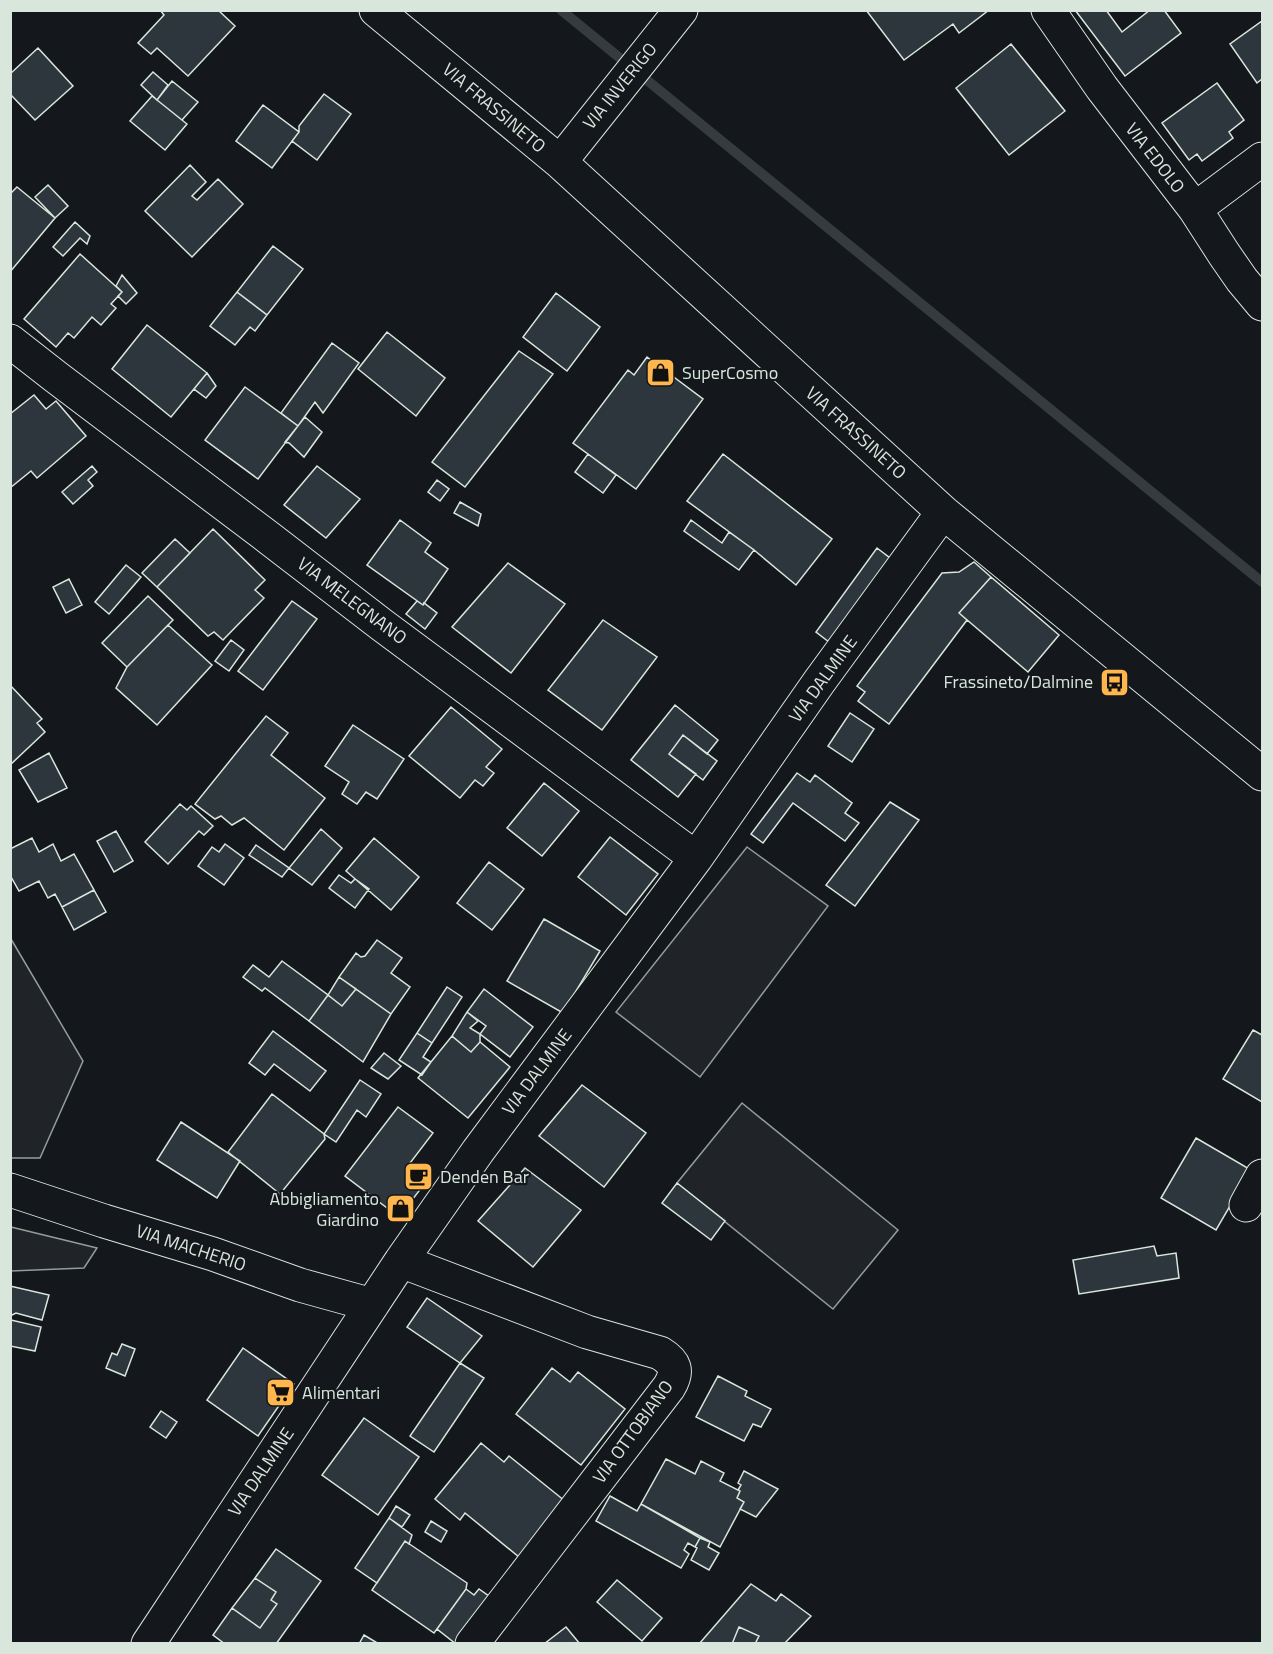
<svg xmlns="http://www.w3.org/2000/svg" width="1273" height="1654" font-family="'Titillium Web',sans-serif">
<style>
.green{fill:#202428;stroke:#939e99;stroke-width:1.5}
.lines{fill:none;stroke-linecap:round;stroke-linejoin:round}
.stream{stroke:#363b3e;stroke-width:10}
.building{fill:#2c363c;stroke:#d8e6dc;stroke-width:1.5}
.minor-casing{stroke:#d8e6dc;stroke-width:35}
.minor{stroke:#14181c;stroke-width:33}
.labels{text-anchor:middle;stroke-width:4.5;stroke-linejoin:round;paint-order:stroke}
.street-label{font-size:18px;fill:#d8e6dc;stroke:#14181c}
.poi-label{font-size:18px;fill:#d8e6dc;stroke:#14181c;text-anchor:start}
</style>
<rect width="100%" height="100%" fill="#14181c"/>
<path class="green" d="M747,847L828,906L700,1077L616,1012Z
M11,939L83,1061L40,1158H11Z
M742,1103L898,1230L833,1309L677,1183Z
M11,1227L97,1248L84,1268L11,1271Z"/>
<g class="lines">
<path class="stream" d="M561,10L1262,582"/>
</g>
<path class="building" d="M160,10H218L235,26L188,76L157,48L151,54L138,43L164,15Z
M866,10H989L959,33L953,24L904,60Z
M1075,10H1106L1122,32L1150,10H1164L1181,33L1125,76Z
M1262,21V79L1257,83L1230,44Z
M1011,44L1065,111L1009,155L956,88Z
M38,48L73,86L35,120L10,94V74Z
M153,72L168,85L157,100L141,85Z
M172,81L198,102L182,120L157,100Z
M1217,83L1244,120L1229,132L1233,138L1202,161L1197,154L1189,160L1162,123Z
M324,94L351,114L317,160L292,141L299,132V126Z
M152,96L187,124L165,150L130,121Z
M263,105L299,132L272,168L236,141Z
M190,165L206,182L192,196L197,200L218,179L243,204L192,257L145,211Z
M48,185L68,206L55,218L35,197Z
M17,187L55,218L10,272V194Z
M75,222L90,236L87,244L80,238L63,256L53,247Z
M273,246L303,269L267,315L237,292Z
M80,254L122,292L111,304L116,308L101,325L92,317L74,338L68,333L56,347L24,319Z
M122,275L137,293L126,304L118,296L122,292L116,286Z
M237,292L267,315L255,331L250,327L235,345L210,326Z
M556,293L600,327L567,371L523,337Z
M147,325L207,373L171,417L112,369Z
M387,332L445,378L416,416L358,369Z
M332,343L359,363L323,413L315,402L298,426L281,413Z
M519,351L553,374L465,487L432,462Z
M647,357L703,399L636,489L573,443L628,370L634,375Z
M207,373L216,386L206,398L194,389Z
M245,387L298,426L258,479L205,440Z
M34,395L46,409L56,401L86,436L37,478L31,471L10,488V414Z
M305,417L322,432L304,457L289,443L285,442Z
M588,454L616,475L603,493L575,472Z
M723,454L832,539L796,585L754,550L687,501Z
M92,466L97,472L88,480L93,486L73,504L62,492Z
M317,466L360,499L326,538L284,505Z
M437,480L449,489L440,501L428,492Z
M460,502L481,514L478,526L454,513Z
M400,520L431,543L425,552L448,569L423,605L367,565Z
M691,520L722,543L729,532L754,550L739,570L684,531Z
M213,529L265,580L255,590L264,598L223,640L214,632L208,636L157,587Z
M175,539L190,553L157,587L142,573Z
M877,548L890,558L829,642L816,632Z
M974,562L991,577L959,613L967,620L889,724L858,701L865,692L857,686L942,573L959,572Z
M508,563L565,604L511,673L452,627Z
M126,565L141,577L109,614L95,602Z
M991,577L1059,635L1028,672L959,613Z
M69,579L82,605L66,613L53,587Z
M148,596L173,620L127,667L102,643Z
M292,601L317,619L263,690L238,671Z
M417,601L423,605L424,603L437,613L425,629L406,614Z
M603,620L657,657L602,730L548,690Z
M168,625L212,665L157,725L116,688L127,667Z
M231,640L244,650L229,671L215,661Z
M10,685L42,719L37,723L45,732L10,765Z
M675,705L718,740L707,754L683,735L669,754L696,774L678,797L631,760Z
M451,707L502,749L486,767L494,773L483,786L475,780L460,798L409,756Z
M850,713L874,729L852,762L828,746Z
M266,716L288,733L271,755L325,798L284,850L244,818L232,825L221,816L215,819L195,804Z
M353,725L404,759L377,799L366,792L357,804L342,794L349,782L325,766Z
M683,735L717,761L703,780L669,754Z
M49,753L67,788L38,802L19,770Z
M797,773L810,782L815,775L852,803L845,813L859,823L845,841L793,803L763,843L751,834Z
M544,783L579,811L542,856L507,828Z
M890,802L919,820L855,906L826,885Z
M180,804L187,810L191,806L213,826L204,835L199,831L168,864L145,842Z
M321,829L342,848L312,885L289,868Z
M116,831L133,861L114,872L97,841Z
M610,837L658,874L626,915L578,877Z
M32,838L39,852L53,844L61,861L74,854L94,890L62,907L55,894L48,898L39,881L19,891L10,875V849Z
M374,838L419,877L391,910L346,871Z
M225,844L244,858L224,885L198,866L212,847L219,852Z
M256,845L289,868L282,877L249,855Z
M489,862L524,889L492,930L457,903Z
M339,875L351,883L355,879L369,889L355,908L329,888Z
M94,890L106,912L74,930L62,907Z
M544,919L600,951L563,1013L507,981Z
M377,940L402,958L391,973L410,987L391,1014L339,977L356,953L361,957L365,956Z
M282,961L328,995L309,1021L265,988L262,991L243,977L253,965L269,977Z
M339,977L356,989L342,1006L328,995Z
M447,987L462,997L432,1043L417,1033Z
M356,989L391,1014L363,1062L309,1021L328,995L342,1006Z
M484,989L533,1027L510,1057L480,1034L486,1026L467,1012Z
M467,1012L478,1021L470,1028L480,1034V1042L471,1052L452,1036Z
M1253,1030L1262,1035V1102L1223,1079Z
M273,1031L326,1071L310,1091L274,1064L265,1075L249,1063Z
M417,1033L432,1043L423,1057L431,1062L422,1075L399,1060Z
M452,1036L471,1052L480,1042L510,1067L468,1118L418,1078Z
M384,1053L401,1066L388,1079L371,1068Z
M360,1080L381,1094L366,1117L357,1110L336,1142L324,1134Z
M582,1085L646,1133L604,1187L539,1136Z
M272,1094L324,1134L325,1139L280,1194L228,1152Z
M398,1107L433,1133L410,1163L429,1178L399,1217L345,1176Z
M181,1122L240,1161L217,1198L157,1160Z
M1196,1138L1251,1170L1216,1230L1161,1198Z
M525,1168L581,1210L533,1267L478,1221Z
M677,1183L725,1221L711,1240L662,1203Z
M1154,1246L1157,1256L1176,1253L1179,1278L1079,1294L1073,1260Z
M10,1286L49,1295L42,1320L16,1313L10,1316Z
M427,1298L482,1336L460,1363L407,1327Z
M11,1320L41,1327L35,1351L10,1346Z
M122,1344L135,1349L125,1376L106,1368L112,1353L117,1355Z
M243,1348L294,1384L258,1436L207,1400Z
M460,1363L484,1378L434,1452L410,1436Z
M552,1368L570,1382L578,1372L625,1409L581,1465L516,1414Z
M718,1376L747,1391L745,1396L771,1409L761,1427L753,1424L744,1441L696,1417Z
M161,1411L177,1422L166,1438L150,1427Z
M364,1418L419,1457L378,1515L322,1475Z
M481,1443L504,1462L509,1456L565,1501L519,1557L465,1513L460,1520L435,1499Z
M666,1459L695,1474L701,1461L724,1473L720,1481L740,1491L737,1498L744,1502L720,1547L641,1504Z
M744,1471L778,1489L756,1517L740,1509L744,1502L737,1498L740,1491L738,1490L741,1485L738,1483Z
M610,1496L637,1511L641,1504L700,1538L695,1547L688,1543L684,1550L689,1554L681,1568L596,1521Z
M396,1506L410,1515L402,1527L389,1518Z
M389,1518L412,1535L409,1544L405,1541L377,1583L355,1568Z
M431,1521L447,1531L441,1542L425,1532Z
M700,1538L710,1542L708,1547L719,1553L709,1570L691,1560L697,1548L695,1547Z
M405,1541L467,1583L466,1589L434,1633L372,1590Z
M276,1549L321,1581L276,1644H225L213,1635L232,1608L260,1628L277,1604L271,1600L276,1592L255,1578Z
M255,1578L276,1592L271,1600L277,1604L260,1628L232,1608Z
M617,1580L662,1618L642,1641L597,1602Z
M751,1584L776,1601L781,1594L811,1616L784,1644H755L759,1636L739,1627L732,1644H699Z
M466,1589L474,1595L479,1589L493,1599L456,1644L437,1629Z
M566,1627L580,1644H544Z
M739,1627L759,1636L755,1644H732Z
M364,1635L379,1644H359Z"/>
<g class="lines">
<defs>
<path id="minor" d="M376,10L560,162L943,512L1262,774
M1048,10L1102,88L1195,209L1224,254L1242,280L1262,304
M560,162L681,10
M1195,209L1262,159
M10,341L56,377L269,538L382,625L696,858
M10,1190L104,1221L213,1254L300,1285L372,1305
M1246,1205L1262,1176
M401,1261L587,1332L660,1353C675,1362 679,1371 669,1387L472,1644
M148,1644L401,1261L478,1151L696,858L819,682L943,512"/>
</defs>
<use href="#minor" class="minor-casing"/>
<use href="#minor" class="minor"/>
</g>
<defs>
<symbol id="shop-square" viewBox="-11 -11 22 22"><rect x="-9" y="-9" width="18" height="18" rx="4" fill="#ffb74d" stroke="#14181c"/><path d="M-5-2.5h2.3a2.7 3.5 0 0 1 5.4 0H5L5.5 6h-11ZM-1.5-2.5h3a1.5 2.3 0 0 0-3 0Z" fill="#111"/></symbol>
<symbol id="bus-square" viewBox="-11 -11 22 22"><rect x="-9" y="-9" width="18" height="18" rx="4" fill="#ffb74d" stroke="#14181c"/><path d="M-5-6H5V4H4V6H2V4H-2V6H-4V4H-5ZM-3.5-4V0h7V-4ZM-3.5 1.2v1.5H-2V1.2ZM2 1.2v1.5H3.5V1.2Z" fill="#111"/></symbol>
<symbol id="cafe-square" viewBox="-11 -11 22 22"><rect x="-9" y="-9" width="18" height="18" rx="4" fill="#ffb74d" stroke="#14181c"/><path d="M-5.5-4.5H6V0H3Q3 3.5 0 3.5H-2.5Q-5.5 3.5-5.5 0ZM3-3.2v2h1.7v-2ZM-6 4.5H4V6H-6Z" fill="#111"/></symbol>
<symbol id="supermarket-square" viewBox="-11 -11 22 22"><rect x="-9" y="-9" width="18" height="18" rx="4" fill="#ffb74d" stroke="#14181c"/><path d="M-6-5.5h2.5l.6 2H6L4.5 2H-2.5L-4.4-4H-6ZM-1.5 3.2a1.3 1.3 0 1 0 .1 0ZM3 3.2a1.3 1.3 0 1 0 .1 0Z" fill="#111"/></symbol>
</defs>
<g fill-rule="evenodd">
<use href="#shop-square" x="644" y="356" width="33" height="33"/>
<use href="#bus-square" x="1098" y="666" width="33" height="33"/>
<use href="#cafe-square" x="402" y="1160" width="33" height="33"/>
<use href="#shop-square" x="384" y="1192" width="33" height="33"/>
<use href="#supermarket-square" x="264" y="1376" width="33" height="33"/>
</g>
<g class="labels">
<g class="street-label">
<text transform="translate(620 86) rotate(-51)" y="6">VIA INVERIGO</text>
<text transform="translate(494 108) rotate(40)" y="6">VIA FRASSINETO</text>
<text transform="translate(1155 158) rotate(52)" y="6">VIA EDOLO</text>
<text transform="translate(856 433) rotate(42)" y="6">VIA FRASSINETO</text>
<text transform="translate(352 601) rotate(37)" y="6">VIA MELEGNANO</text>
<text transform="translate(823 679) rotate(-54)" y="6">VIA DALMINE</text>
<text transform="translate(537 1072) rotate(-53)" y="6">VIA DALMINE</text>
<text transform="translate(191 1248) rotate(18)" y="6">VIA MACHERIO</text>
<text transform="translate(633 1432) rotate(-54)" y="6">VIA OTTOBIANO</text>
<text transform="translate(261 1472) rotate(-56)" y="6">VIA DALMINE</text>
</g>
<g class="poi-label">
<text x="682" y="379">SuperCosmo</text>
<text x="1093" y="688" text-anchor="end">Frassineto/Dalmine</text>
<text x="440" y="1183">Denden Bar</text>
<text x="379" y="1205" text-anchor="end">Abbigliamento<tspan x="379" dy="21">Giardino</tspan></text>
<text x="302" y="1399">Alimentari</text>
</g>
</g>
<rect width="1273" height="1654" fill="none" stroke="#d8e6dc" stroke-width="24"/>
</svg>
